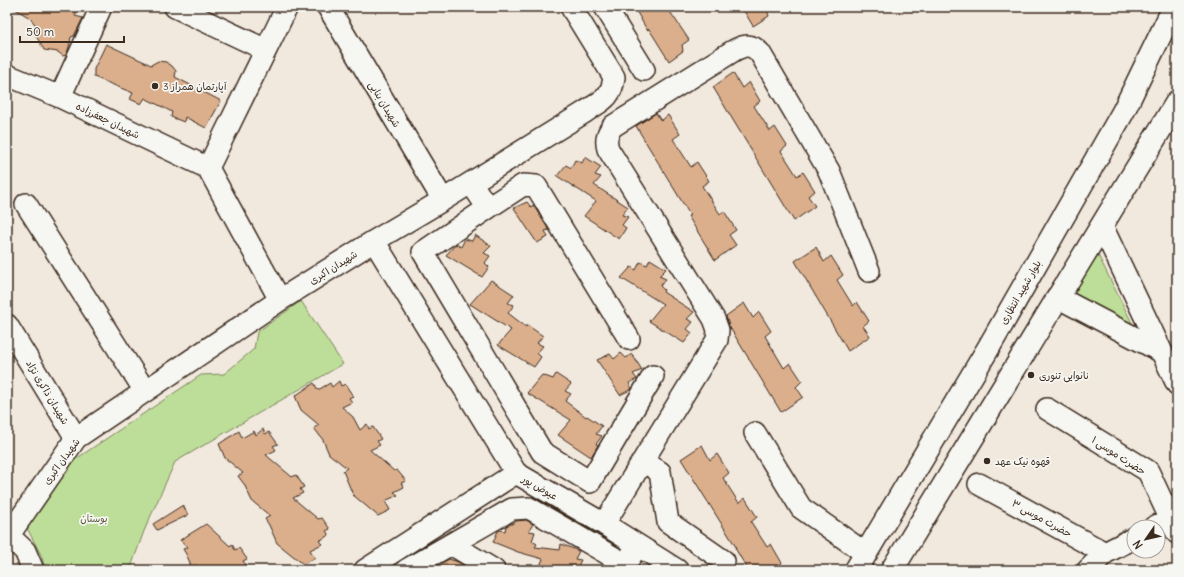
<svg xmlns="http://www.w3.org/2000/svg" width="1184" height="577" font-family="Delius,'Playpen Sans Arabic',sans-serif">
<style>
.green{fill:#bdde98;stroke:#7c845b}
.building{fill:#dbaf8c;stroke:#3b2a1e}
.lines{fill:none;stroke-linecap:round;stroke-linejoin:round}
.minor-casing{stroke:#3b2a1e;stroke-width:24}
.major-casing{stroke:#3b2a1e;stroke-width:25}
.minor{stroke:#f6f6f2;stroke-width:21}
.major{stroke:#f6f6f2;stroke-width:22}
.poi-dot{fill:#3b2a1e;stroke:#f6f6f2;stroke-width:1.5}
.labels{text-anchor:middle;stroke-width:3.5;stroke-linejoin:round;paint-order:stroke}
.poi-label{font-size:10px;fill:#3b2a1e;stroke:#f6f6f2;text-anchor:start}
.street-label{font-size:10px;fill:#3b2a1e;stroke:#f6f6f2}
.park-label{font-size:10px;fill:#5c573c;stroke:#f6f6f2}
</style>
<rect width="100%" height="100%" fill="#f1e8de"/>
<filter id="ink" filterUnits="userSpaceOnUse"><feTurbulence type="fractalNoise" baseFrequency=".025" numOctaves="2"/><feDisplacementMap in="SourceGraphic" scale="8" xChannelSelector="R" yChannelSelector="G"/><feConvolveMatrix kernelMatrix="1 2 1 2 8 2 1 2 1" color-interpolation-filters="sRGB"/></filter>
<g filter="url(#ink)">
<path class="green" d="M1096,251L1137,333L1070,293Z
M301,301L343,364L175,462L144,531L130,570H45L42,557L26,526L70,463L201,375L224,374L254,349L257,332Z"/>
<path class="building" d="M12,7H78L75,16L83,18L74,36L71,37L69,47L66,55L63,56L58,52L44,50L35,34L38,28L30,18Z
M634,7H667L689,40L682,45L683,51L669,61L649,29L647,30Z
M753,7H766L769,16L753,26L744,11Z
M106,44L151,65L158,61L166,62L172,66L176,71L175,77L221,101L206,128L185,117L184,122L171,117L172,112L145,98L141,104L130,99L133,93L94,77V69Z
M733,73L742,88L749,82L760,101L754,106L770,131L775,127L787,146L781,151L797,176L803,172L815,191L808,196L815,206L794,221L713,87Z
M656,113L661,121L668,115L680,134L673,139L691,167L697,162L709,181L702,186L720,214L724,211L736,230L729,235L736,245L715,260L688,216L690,215L636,126Z
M585,157L601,167L595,175L601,177L594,185L628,207L622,215L628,217L622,225L626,228L619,239L584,216L596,201L557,176L566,165L571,168L575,160L582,163Z
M527,202L531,207L533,205L549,230L545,231L548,237L537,243L514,208Z
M475,235L491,246L484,253L490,256L485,263L489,267L482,277L446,255L456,244L461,247L465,239L472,241Z
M816,247L824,262L831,256L843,275L837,280L853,306L857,302L869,321L863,326L870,336L848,351L795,261Z
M650,259L666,269L659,276L666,279L660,286L664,290L663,292L694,312L687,319L693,322L687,329L692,333L684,343L649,321L663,304L621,278L631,267L636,270L640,262L647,265Z
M491,280L514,295L508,303L514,305L508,313L526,327L527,325L543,336L537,343L543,346L537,353L541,357L534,367L498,345L511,330L470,304Z
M744,303L753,318L759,312L771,331L765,336L784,368L790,363L802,381L796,387L803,397L781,412L729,326L726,316Z
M621,353L626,358L632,354L642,370L633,374L637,379L629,383L632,389L620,395L597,360L610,354L614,359Z
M556,374L571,384L565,391L571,394L565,401L586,417L587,416L602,426L596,434L602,436L596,444L598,445L591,457L558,435L571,420L527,393L542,375L553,379Z
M339,381L341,386L345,384L353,396L349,398L352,402L342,407L353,417L360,430L367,424L369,429L373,427L381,439L377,441L380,445L370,450L394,471L397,470L406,481L401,483L404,487L394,492L398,495L385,501L390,510L378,516L353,495L343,471L347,468L329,454L323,440L314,428L319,425L301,410L295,396L314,383L318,390L330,383L332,387Z
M263,429L265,434L269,432L278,444L273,446L276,450L266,455L292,477L296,475L304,487L300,489L303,493L293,498L318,519L322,518L330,529L326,531L329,535L319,541L322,544L310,550L315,558L303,564L277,543L269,525L265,519L270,516L252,501L244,484L238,476L243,473L225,458L219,444L239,431L242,438L254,431L256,435Z
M702,445L710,460L717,454L729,473L723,478L728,486L739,503L745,498L757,517L751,522L767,547L771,544L782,563L773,570H748L735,548L736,547L681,459Z
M183,505L188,515L157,530L153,524Z
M526,520L533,524L529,531L535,532L532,541L537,544L535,547L560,550L561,544L579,551L575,559L581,560L576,570H538L543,559L518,552L493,542L498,531L500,530L505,531L506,526L514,523L516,521Z
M206,524L230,546L232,544L235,550L239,548L247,559L243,561L246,565L237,570H198L196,565L192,567L186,554L183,549L188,547L180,540Z
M449,559L458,562L471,570H441L442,563Z"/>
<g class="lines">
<defs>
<path id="minor" d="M175,7L266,50
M328,7L443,200
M605,7L644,70
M7,75L60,97L208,168
M60,97L101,7
M471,183L488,208L423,252L542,452L590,482L653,376
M26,204L145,391
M488,208L523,185L536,186L629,339
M1102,226L1177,384
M374,241L516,473L604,524L677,570
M1057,297L1162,352
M280,300L208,168L287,7
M7,325L76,438
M1047,409L1148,471L1177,533
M755,433L801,508L865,553
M643,461L660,472L668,522L724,561
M979,484L1105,553
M604,524L717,340L718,330L714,319L608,149C605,139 607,133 613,126L733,51C744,45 751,43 760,53L829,171L869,271
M1154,527L1177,516
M7,534L25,551L33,570
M9,535L76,438L280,300L374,241L443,200L585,112C601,101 612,98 614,77L571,7
M451,544L494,570
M365,570L516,473
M406,570L512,509L529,508L625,564L638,546
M1088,570L1105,553L1134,538"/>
<path id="major" d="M856,570L989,347L1123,112L1174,7
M892,570L1177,102"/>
</defs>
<use href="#minor" class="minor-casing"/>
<use href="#major" class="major-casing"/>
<use href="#minor" class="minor"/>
<use href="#major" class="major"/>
</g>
</g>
<g class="poi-dot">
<circle cx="155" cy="86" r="4"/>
<circle cx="1031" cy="375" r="4"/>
<circle cx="987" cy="461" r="4"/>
</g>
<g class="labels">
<g class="poi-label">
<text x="163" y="90">آپارتمان همراز 3</text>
<text x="1039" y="379">نانوایی تنوری</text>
<text x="995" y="465">قهوه نیک عهد</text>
</g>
<g class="street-label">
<text transform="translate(385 104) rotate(59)" y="4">شهیدان بنایی</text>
<text transform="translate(108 120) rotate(26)" y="4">شهیدان جعفرزاده</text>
<text transform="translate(333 267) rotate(-32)" y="4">شهیدان اکبری</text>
<text transform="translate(1020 292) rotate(-60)" y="4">بلوار شهید انتظاری</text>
<text transform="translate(48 392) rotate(59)" y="4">شهیدان ذاکری نژاد</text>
<text transform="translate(1119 455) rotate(33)" y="4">حضرت موسی ۱</text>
<text transform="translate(61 461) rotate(-54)" y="4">شهیدان اکبری</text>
<text transform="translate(540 487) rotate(30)" y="4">عیوض پور</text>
<text transform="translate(1042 518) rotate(29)" y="4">حضرت موسی ۳</text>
</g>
<g class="park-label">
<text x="94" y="522">بوستان</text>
</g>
</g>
<rect width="1184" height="577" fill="none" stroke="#f6f6f2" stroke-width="24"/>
<rect x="12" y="12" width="1160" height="553" fill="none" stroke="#3b2a1e" stroke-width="1.5" filter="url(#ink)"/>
<g transform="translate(1146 539) rotate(236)"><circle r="19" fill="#f6f6f2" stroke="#aba49d"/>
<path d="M0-3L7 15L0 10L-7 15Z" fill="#3b2a1e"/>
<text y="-6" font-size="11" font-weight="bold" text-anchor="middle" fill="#3b2a1e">N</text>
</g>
<path d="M20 36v6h104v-6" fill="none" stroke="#3b2a1e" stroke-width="2"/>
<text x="26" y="36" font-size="12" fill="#3b2a1e" stroke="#f6f6f2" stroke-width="3" paint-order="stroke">50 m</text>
</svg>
